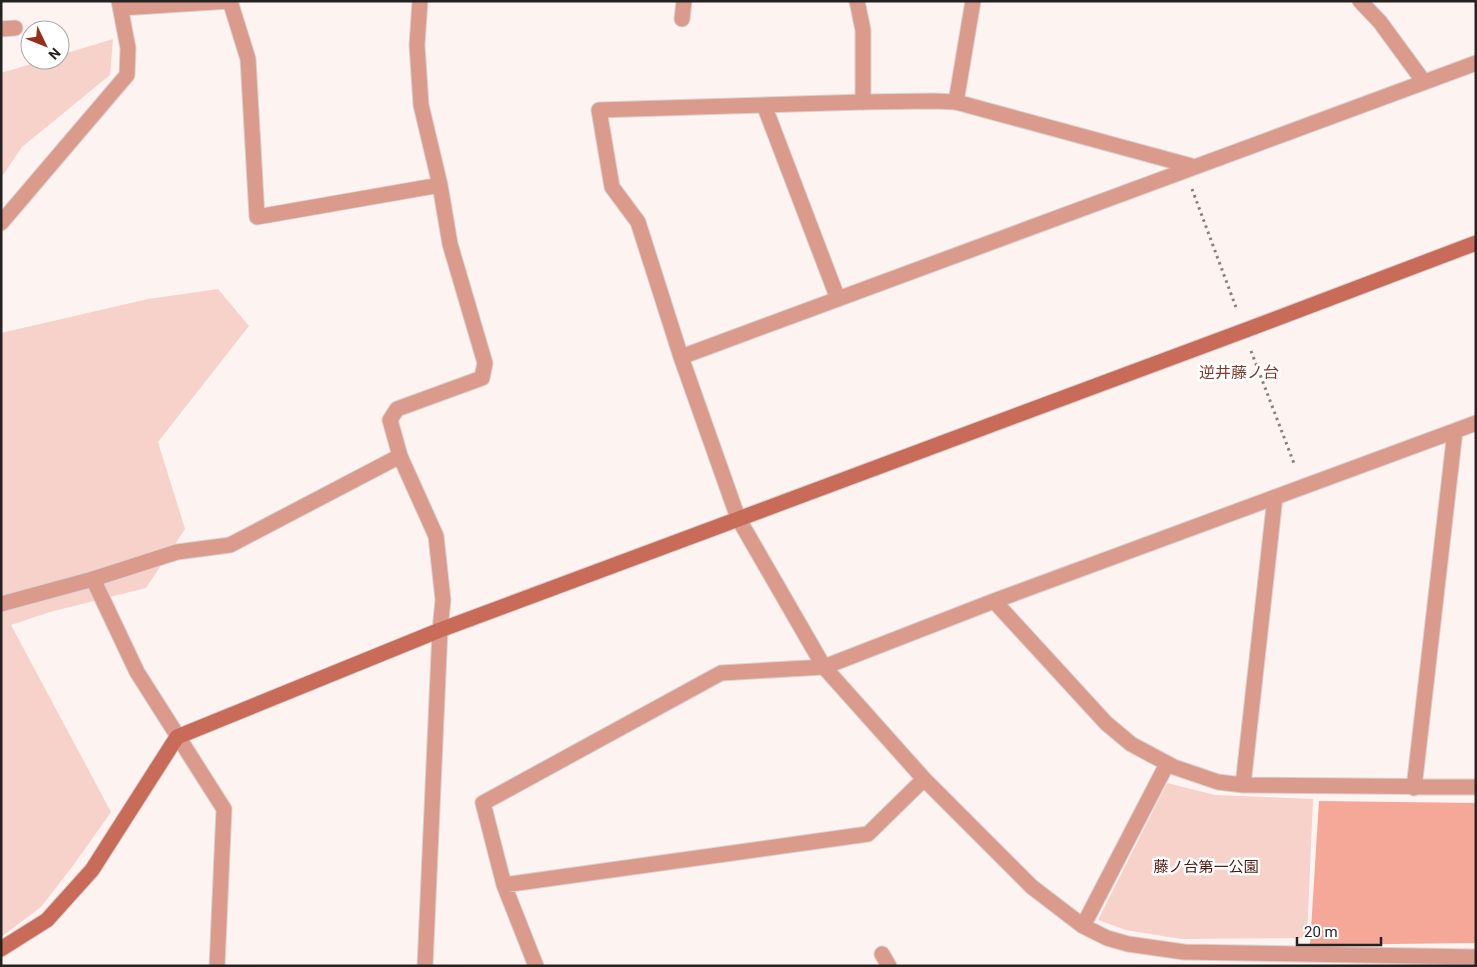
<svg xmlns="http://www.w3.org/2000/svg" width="1477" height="967" font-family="Roboto,'Noto Sans JP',sans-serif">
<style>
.green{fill:#f6d2ca}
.water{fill:#f5a897}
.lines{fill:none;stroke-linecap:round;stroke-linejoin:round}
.lane-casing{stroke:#dad2d1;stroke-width:17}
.street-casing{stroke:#dad2d1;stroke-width:17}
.secondary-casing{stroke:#dad2d1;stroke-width:17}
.path{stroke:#868180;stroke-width:3;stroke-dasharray:2.5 4;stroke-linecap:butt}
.lane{stroke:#db9b8c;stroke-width:15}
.street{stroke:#db9b8c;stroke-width:15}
.secondary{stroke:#c86b58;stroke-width:15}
.labels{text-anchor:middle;stroke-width:5;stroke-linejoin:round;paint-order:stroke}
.park-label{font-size:15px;fill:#51170c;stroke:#fff}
.neighbourhood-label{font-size:16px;fill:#803b2c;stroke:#fff}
</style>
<rect width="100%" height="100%" fill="#fdf4f2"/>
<path class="green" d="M113,39L110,75L22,147L1,178V73L44,60H60V55Z
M218,289L249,326L158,442L185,529L146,588L50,612L11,625L111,812L75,863L41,907L1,937V333L148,299Z
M1167,783L1215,795L1313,799L1307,938L1181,939L1126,930L1098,920Z"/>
<path class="water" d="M1319,801L1476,803V943L1310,945Z"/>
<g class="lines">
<defs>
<path id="lane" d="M857,1L863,30V102
M956,102L973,1
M1,604L93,579L177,552L230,545L400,456"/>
<path id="street" d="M420,1L417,45L421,105L440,185L450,244L485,363L482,378L397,409L390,420L400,456L436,536L443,600L440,630L425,966
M1360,1L1380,22L1424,82
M121,8L230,1L248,59L257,217L440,185
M682,19L684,1
M1,29L15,28
M764,105L838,299
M1195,167L956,102L934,101L863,102L599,110L612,187L638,222L681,357L738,518L824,667L924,779L1032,887L1083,926L1107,938L1128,944L1184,952L1476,957
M1,223L127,75L128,48L119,1
M681,357L1476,63
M93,579L137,672L224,809L217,966
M994,601L1106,723L1131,744L1174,767L1218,782L1243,785L1476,787
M1243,785L1275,497
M1414,788L1455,431
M504,885L868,834L924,779
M1083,926L1167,764
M882,954L889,966
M536,966L504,885L483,803L721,673L824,667L994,601L1476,423"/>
<path id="secondary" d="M1,949L47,920L92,870L177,737L440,630L1246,330L1476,243"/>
</defs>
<use href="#lane" class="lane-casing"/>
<use href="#street" class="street-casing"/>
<use href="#secondary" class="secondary-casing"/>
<path class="path" d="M1192,189L1237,310
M1251,351L1295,466"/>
<use href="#lane" class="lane"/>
<use href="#street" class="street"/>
<use href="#secondary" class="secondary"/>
</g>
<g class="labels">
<g class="park-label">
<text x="1206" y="872">藤ノ台第一公園</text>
</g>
<g class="neighbourhood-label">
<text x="1239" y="378">逆井藤ノ台</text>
</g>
</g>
<rect width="1477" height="967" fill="none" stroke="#252222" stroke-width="5"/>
<g transform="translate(45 45) rotate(133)"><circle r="24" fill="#ffffff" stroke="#a8a7a7"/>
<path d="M0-4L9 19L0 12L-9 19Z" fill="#972e19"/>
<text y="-8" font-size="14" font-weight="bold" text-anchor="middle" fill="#252222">N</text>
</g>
<path d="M1297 937v8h84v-8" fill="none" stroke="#252222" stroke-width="2.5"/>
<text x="1304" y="937" font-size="15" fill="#252222" stroke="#ffffff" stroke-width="4" paint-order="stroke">20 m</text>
</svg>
